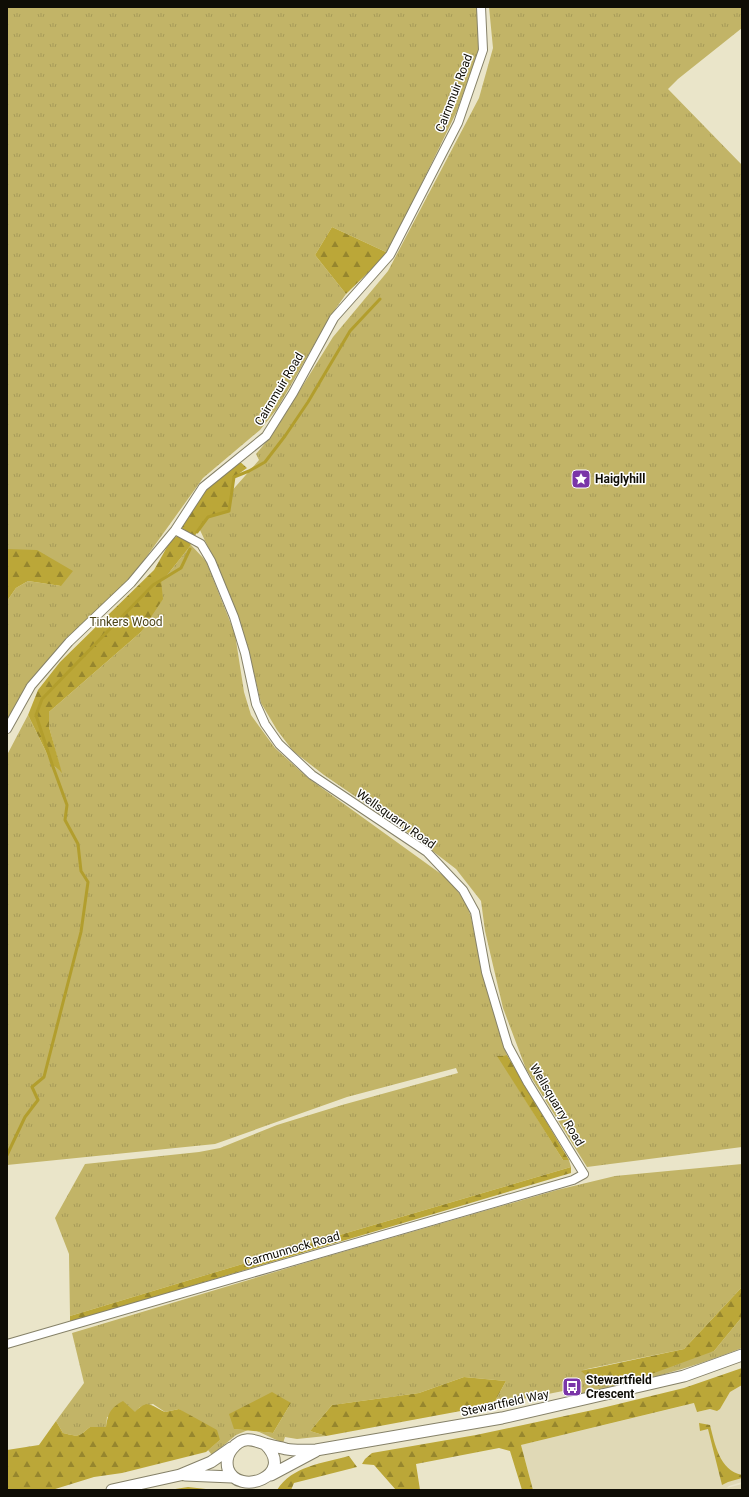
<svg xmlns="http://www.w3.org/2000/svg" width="749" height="1497" font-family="Roboto,sans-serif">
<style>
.built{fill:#e0d9b6}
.grass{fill:url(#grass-tufts)}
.forest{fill:url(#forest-firs)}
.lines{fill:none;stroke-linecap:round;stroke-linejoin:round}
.stream{stroke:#b29e2d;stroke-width:3}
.street-casing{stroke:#858168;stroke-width:10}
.secondary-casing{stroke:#858168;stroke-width:13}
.street{stroke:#fff;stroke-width:8}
.secondary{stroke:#fff;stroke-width:11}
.labels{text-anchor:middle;stroke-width:3;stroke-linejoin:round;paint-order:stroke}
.street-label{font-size:12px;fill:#0f0d05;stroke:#fff}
.poi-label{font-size:12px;font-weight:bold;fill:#0f0d05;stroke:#fff;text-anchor:start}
.park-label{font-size:12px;fill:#4c4417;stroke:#fff}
</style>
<defs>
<pattern id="grass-tufts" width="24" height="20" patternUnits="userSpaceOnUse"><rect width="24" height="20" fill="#c2b467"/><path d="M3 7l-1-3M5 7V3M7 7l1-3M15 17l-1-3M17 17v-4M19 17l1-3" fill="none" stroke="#a69a58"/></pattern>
<pattern id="forest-firs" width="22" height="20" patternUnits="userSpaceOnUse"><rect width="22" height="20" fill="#bba738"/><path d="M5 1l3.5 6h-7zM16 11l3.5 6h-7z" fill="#96862d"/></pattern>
</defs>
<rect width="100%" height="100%" fill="#eae5c9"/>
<path class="built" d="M742,1385V1482L729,1486L727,1488L742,1484V1490H533L521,1445L695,1403L697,1412L710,1409H720L730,1392Z"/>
<path class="grass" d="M7,7H479L478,52L457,111L388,253L332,227L315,255L346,294L332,314L277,409L260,430L203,478L127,584L52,656L35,676L7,731V601L16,588L28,581L61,586L7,549Z
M489,7H742V28L678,79L668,89L742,165V1147L587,1167L526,1069L503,1008L485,931L481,901L456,869L413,836L324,775L293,751L277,730L261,703L247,644L215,562L199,528L259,460L256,454L272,435L333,337L388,271L479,98L493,48Z
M191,545L206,561L235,634L244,692L251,715L275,748L308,778L448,879L466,902L471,917L483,975L499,1031L507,1055L498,1056L563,1160H569L571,1167L302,1246L70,1316L69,1254L55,1218L85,1164L199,1152L220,1148L277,1125L342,1105L458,1073L456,1068L347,1097L215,1144L7,1165V755L28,715L52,764L61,772L49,727V712L141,632L161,580L168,574Z
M742,1164V1287L684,1349L582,1370L714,1351L742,1317V1348C688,1370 631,1383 574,1397L573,1393L563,1391L493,1405L506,1381L464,1377L419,1393L332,1405L310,1431L326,1436L297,1439L285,1437L283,1443L257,1431L273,1433L291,1403L234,1429L248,1430L236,1435L212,1455L208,1450L220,1440L179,1409L165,1412L153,1404L140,1407L136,1412L107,1417L106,1427H90C78,1437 79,1437 63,1433L56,1421L84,1383L72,1333L318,1259L557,1190L615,1176Z"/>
<path class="forest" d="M332,227L388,253L346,294L315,255Z
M237,459L247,468L234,477L229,511C211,516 204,517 195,536L178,526L203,487Z
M179,535L188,541L191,545L168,574L161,580L163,599L141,632L49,712V727L62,773L52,764L28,715L38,690L60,662L154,570L171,540Z
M7,549L37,550L73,571L61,586L28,581L16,588L7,601Z
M507,1055L569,1160H563L497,1056Z
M571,1167V1173L70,1322V1316L302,1246Z
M742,1287V1317L714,1351L635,1380L598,1386L581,1371L684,1349Z
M742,1368V1385L730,1392L720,1409L717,1411L710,1409L697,1412L694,1403L521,1445L533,1490H522L510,1451L499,1448L416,1464L420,1490H396L374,1465L362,1464L365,1459L372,1453L476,1435L602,1408L684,1388Z
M464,1377L506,1381L493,1405L326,1436L310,1431L332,1405L419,1393Z
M272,1392L291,1403L273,1433L234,1429L229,1414Z
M123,1401L135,1412C148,1398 151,1406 165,1412L179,1409L217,1430L220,1440L206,1452L122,1473L94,1477L52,1490H7V1450L39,1445L56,1421L63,1433C79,1437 78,1437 90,1427H106C108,1414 110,1408 123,1401Z
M699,1423L710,1425C715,1444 719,1470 742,1475V1478L728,1482L722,1485L708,1429L700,1431Z
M349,1456L357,1467L294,1483L291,1490H277C292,1466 323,1463 349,1456Z
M188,1487L215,1490H216H169Z"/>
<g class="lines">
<path class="stream" d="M197,532L208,517L229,511L234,477L249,471L265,462L285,436L308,402L350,331L380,299
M7,1155L25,1117L38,1100L32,1087L44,1077L81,932L88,882L81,871L78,844L65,820L67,805L52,764L36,715L42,699L105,634L153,585L181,568L190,549"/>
<defs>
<path id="street" d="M7,729L31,686L69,642L131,583L175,530L203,487L266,436L293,393L334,318L390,255L458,123L483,50L481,7
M7,1344L573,1180L584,1174L528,1083L508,1046L486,972L475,912L463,890L427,852L312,775L279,744L265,724L256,704L245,653L234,617L211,561L201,544L175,530"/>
<path id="secondary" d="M265,1444C297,1476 238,1497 228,1469C226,1462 228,1454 232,1449C242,1436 252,1439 265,1444C271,1446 279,1447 286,1449C295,1451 306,1450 316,1450L502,1418L684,1376L742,1355
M185,1475L232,1477
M271,1475L316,1451
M112,1490L180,1475L211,1462L231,1448"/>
</defs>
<use href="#street" class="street-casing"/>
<use href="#secondary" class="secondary-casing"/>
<use href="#street" class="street"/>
<use href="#secondary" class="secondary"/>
</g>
<defs>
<symbol id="sight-square" viewBox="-11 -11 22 22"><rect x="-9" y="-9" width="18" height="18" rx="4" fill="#7a35a8" stroke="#fff"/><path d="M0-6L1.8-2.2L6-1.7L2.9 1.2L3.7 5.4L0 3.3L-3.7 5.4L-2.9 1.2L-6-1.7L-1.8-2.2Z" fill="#fff"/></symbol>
<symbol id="bus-square" viewBox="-11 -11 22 22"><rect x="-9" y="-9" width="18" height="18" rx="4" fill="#7a35a8" stroke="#fff"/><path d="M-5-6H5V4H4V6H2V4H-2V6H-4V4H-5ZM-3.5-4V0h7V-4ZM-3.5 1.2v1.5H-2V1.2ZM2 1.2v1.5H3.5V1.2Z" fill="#fff"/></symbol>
</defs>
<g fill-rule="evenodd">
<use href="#sight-square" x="570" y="468" width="22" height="22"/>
<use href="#bus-square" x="561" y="1376" width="22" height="22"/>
</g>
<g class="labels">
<g class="street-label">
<text transform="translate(454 93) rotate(-69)" y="4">Cairnmuir Road</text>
<text transform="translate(279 389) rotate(-59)" y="4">Cairnmuir Road</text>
<text transform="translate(396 819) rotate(35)" y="4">Wellsquarry Road</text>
<text transform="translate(557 1105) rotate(59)" y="4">Wellsquarry Road</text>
<text transform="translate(292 1249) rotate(-16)" y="4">Carmunnock Road</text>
<text transform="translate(505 1403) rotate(-12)" y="4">Stewartfield Way</text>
</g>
<g class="poi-label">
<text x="595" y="483">Haiglyhill</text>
<text x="586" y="1384">Stewartfield<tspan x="586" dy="14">Crescent</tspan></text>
</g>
<g class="park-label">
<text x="126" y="626">Tinkers Wood</text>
</g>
</g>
<rect width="749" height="1497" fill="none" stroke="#0f0d05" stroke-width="16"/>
</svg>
